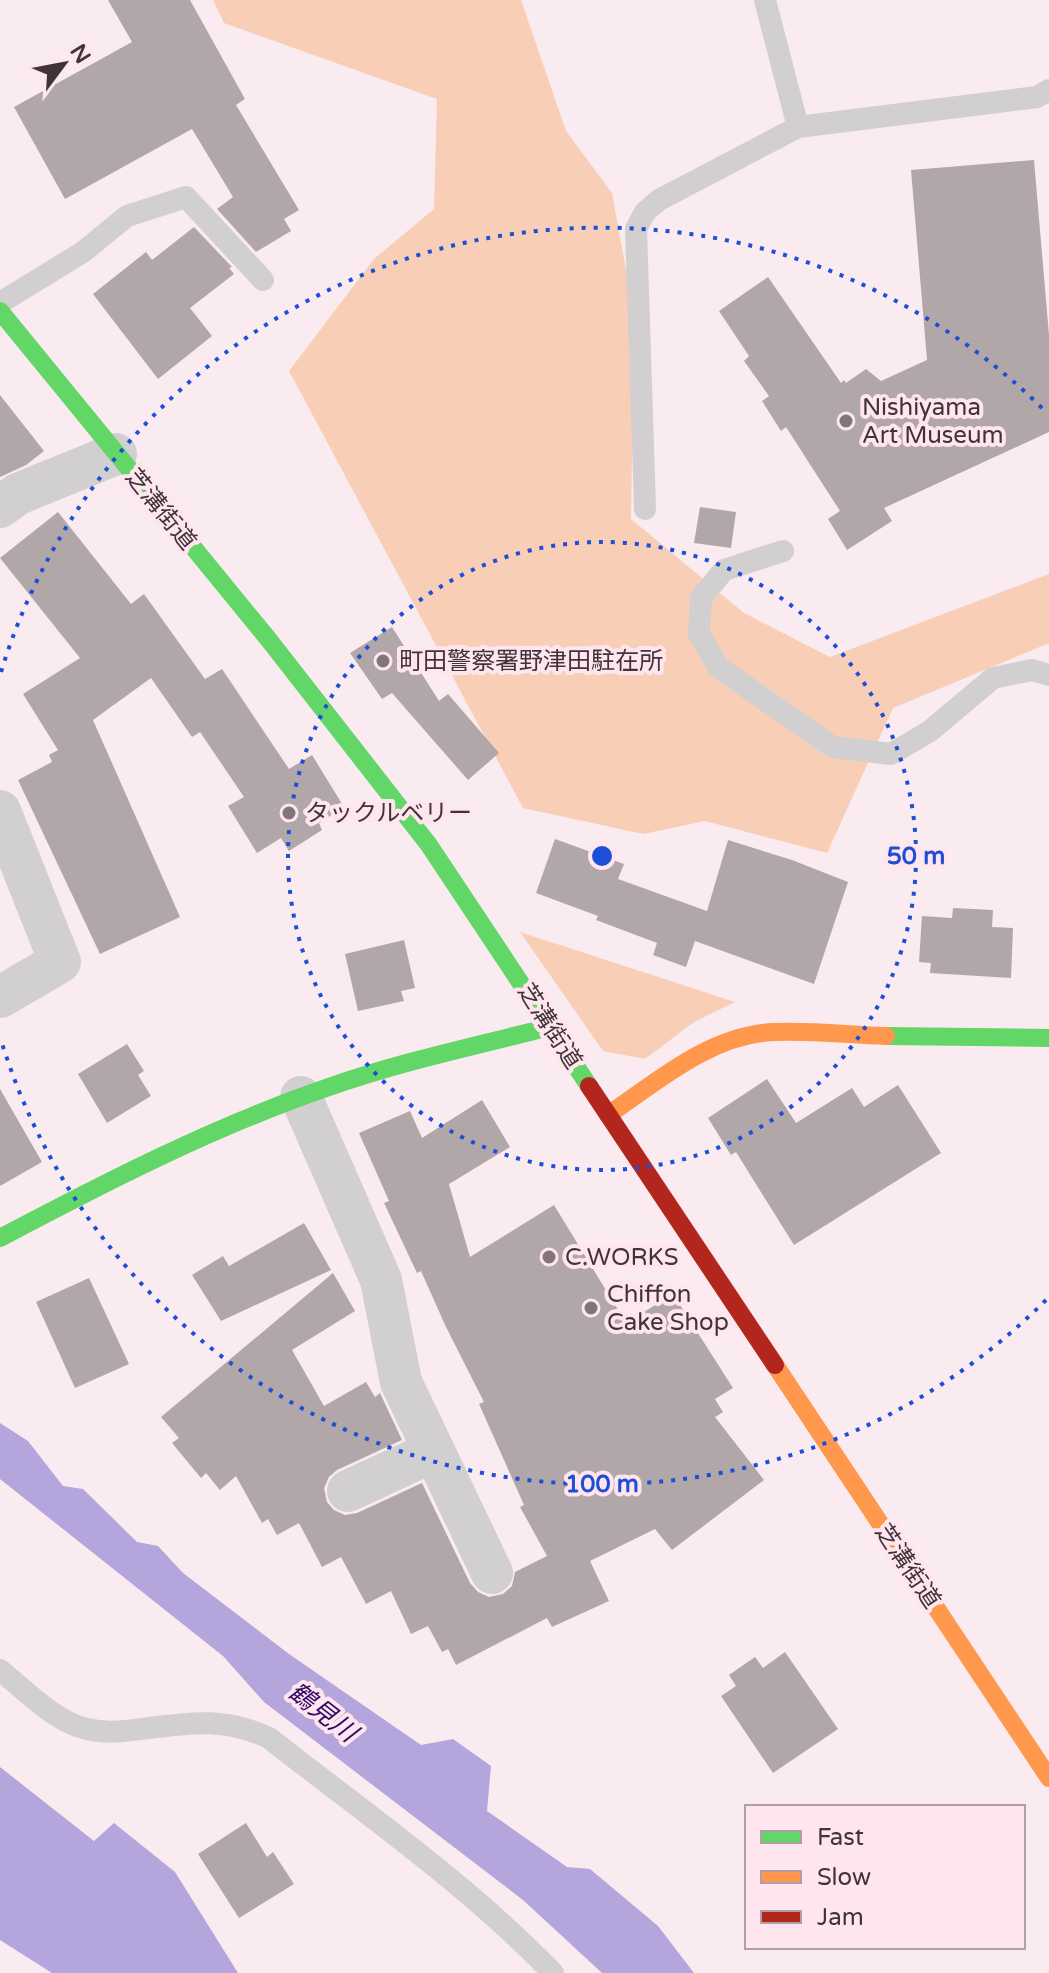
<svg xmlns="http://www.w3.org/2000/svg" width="1049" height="1973" font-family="'Varela Round','Noto Sans JP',sans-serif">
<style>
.green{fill:#f8ceb6}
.water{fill:#b4a5dc}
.building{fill:#b2a7a8}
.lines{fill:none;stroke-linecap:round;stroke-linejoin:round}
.lane{stroke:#d2cfd1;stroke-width:22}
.street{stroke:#d2cfd1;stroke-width:42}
.fast{stroke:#63d668;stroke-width:18}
.slow{stroke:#ff974d;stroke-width:18}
.jam{stroke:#b3261e;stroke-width:18}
.ring{fill:none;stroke:#1d4ed8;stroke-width:4;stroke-dasharray:4 8}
.poi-dot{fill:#807579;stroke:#ffe5ee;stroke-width:3}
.labels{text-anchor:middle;stroke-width:8;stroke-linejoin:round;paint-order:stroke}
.poi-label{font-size:24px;fill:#3f3539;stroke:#ffe5ee;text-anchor:start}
.street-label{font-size:24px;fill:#3f3539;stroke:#ffe5ee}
.water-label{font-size:26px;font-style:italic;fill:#310d69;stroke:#ffe5ee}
.centre{fill:#1d4ed8;stroke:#ffe5ee;stroke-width:4}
.ring-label{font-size:24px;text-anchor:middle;font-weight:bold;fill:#1d4ed8;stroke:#ffe5ee;stroke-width:8;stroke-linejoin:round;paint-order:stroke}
</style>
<rect width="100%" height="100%" fill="#f9ebf0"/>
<path class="green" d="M213,0H521L566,131L612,193L634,314L631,519L744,613L830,657L1049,574V643L893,708L827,853L705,821L643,834L523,808L289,371L374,259L434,209L437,99L224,23Z
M520,932L735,1002L694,1022L645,1059L603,1051Z"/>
<path class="water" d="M0,1423L28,1441L63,1486L83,1489L137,1542L158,1546L183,1573L289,1654L421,1745L453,1739L491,1766L487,1811L567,1867L590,1869L658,1926L694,1973H602L523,1900L264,1702L223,1656L0,1479Z
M0,1767L94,1841L114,1823L175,1872L238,1973H52L0,1940Z"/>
<path class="building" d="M108,0H190L245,99L236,105L299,210L284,219L291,231L256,252L217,209L233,197L192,129L65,199L14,107L132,42Z
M1034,160L1049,335V432L884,508L892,521L847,550L828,519L840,511L786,427L781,431L762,401L769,396L744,361L749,356L719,311L768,277L841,383L844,380L846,383L866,369L881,381L927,360L911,170Z
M194,227L232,267L229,268L234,274L190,308L212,336L158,379L93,294L146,252L152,260Z
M0,395L44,451L26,465L0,477Z
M700,507L736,512L731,548L694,543Z
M58,512L131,604L144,594L205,679L222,669L289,769L312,755L344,807L319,823L322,830L289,851L281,838L257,853L228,806L244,797L200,732L192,737L151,678L93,720L180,917L100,954L18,780L52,762L49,755L58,750L23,694L80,658L0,558Z
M392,627L439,701L448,694L499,753L468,780L392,693L382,699L350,653Z
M555,839L624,864L618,879L707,911L728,840L792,860L848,882L814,984L695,941L686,967L653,955L657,943L596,920L598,916L536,893Z
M953,908L993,910L992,927L1013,928L1011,978L930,973L931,963L919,962L922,916L952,918Z
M404,940L415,988L401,991L404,1001L358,1011L345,954Z
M127,1044L144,1071L138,1075L151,1096L107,1123L78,1074Z
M767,1079L796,1123L852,1088L864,1107L898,1085L941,1153L794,1245L736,1152L731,1155L708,1118Z
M0,1089L42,1162L0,1186Z
M482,1100L510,1147L449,1184L470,1257L554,1205L626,1323L673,1294L733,1388L715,1399L723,1412L715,1417L764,1480L672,1550L655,1529L590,1561L609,1601L552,1627L547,1618L456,1665L448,1649L442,1652L428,1626L411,1634L391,1591L366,1604L341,1557L322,1567L299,1523L277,1535L268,1519L262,1523L236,1476L220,1490L206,1473L201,1478L172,1443L179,1438L161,1417L333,1273L355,1311L292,1350L324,1406L366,1382L375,1397L380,1393L402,1440L337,1470L329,1477L324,1488L327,1502L334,1510L345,1515L357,1513L422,1483L470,1583L478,1592L489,1597L503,1594L512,1586L515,1572L547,1556L520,1507L524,1505L479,1404L484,1402L446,1327L421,1271L417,1273L384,1203L389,1201L359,1133L410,1111L422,1138Z
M304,1223L331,1270L221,1321L192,1275L223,1256L229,1266Z
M89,1278L129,1364L75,1388L36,1302Z
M785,1652L838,1729L773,1773L721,1696L736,1686L729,1675L755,1657L763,1668Z
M246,1823L267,1857L273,1852L294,1884L239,1918L198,1854Z"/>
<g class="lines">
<path class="lane" d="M765,0L798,127
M0,303L83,252L127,216L186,197L263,280
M645,509L636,229L645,212L659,200L798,127L1037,97L1049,90
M783,551L724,570L701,598L699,634L718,667L833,747L891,754L930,731L993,678L1032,670L1049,675
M0,1670C25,1690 55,1722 87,1729C108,1734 128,1731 149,1728C194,1722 227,1718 269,1738C366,1814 468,1885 553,1973"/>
<path class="street" d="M0,507L18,494L116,454
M0,811L60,962L0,997
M301,1097L381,1280L401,1382L492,1573
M348,1491L434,1451"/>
<path class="fast" d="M0,311L269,640L429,845L589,1086
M886,1036L1049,1038
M0,1238C106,1182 213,1127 326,1088C399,1062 475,1046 550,1027"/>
<path class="slow" d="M608,1115C658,1081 710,1035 773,1032C810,1030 849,1035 886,1036
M775,1365L1049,1778"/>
<path class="jam" d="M589,1086L775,1365"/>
</g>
<g class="ring">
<circle cx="602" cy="856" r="314"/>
<path d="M1046 1300A628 628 0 0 1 1 1040M1 672A628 628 0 0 1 1046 412"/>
</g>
<g class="poi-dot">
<circle cx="846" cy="421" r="8"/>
<circle cx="383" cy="661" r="8"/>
<circle cx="289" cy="813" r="8"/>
<circle cx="549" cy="1257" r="8"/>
<circle cx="591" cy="1308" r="8"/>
</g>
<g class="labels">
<g class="poi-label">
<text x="862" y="415">Nishiyama<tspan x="862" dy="28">Art Museum</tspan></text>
<text x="399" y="669">町田警察署野津田駐在所</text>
<text x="305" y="821">タックルベリー</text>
<text x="565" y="1265">C.WORKS</text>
<text x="607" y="1302">Chiffon<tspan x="607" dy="28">Cake Shop</tspan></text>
</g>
<g class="street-label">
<text transform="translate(161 509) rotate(51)" y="8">芝溝街道</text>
<text transform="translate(550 1026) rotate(57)" y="8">芝溝街道</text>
<text transform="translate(908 1566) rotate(56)" y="8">芝溝街道</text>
</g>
<g class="water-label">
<text transform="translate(323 1712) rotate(38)" y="9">鶴見川</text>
</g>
</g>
<circle cx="602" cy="856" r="12" class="centre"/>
<g class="ring-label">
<text x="916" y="864">50 m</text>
<text x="602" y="1492">100 m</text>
</g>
<rect x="745" y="1805" width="280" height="144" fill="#ffe5ee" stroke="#b29fa6" stroke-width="2"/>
<rect x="761" y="1831" width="40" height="12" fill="#63d668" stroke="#b29fa6" stroke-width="2"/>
<text x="817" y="1845" font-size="24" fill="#3f3539">Fast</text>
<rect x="761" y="1871" width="40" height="12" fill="#ff974d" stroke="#b29fa6" stroke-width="2"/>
<text x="817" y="1885" font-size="24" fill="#3f3539">Slow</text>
<rect x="761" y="1911" width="40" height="12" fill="#b3261e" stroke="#b29fa6" stroke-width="2"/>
<text x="817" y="1925" font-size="24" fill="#3f3539">Jam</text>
<g transform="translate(64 64) rotate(58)" stroke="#ffe5ee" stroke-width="6" paint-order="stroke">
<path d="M0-6L14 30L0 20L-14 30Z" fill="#3f3539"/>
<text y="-12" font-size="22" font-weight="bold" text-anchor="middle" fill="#3f3539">N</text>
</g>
</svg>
